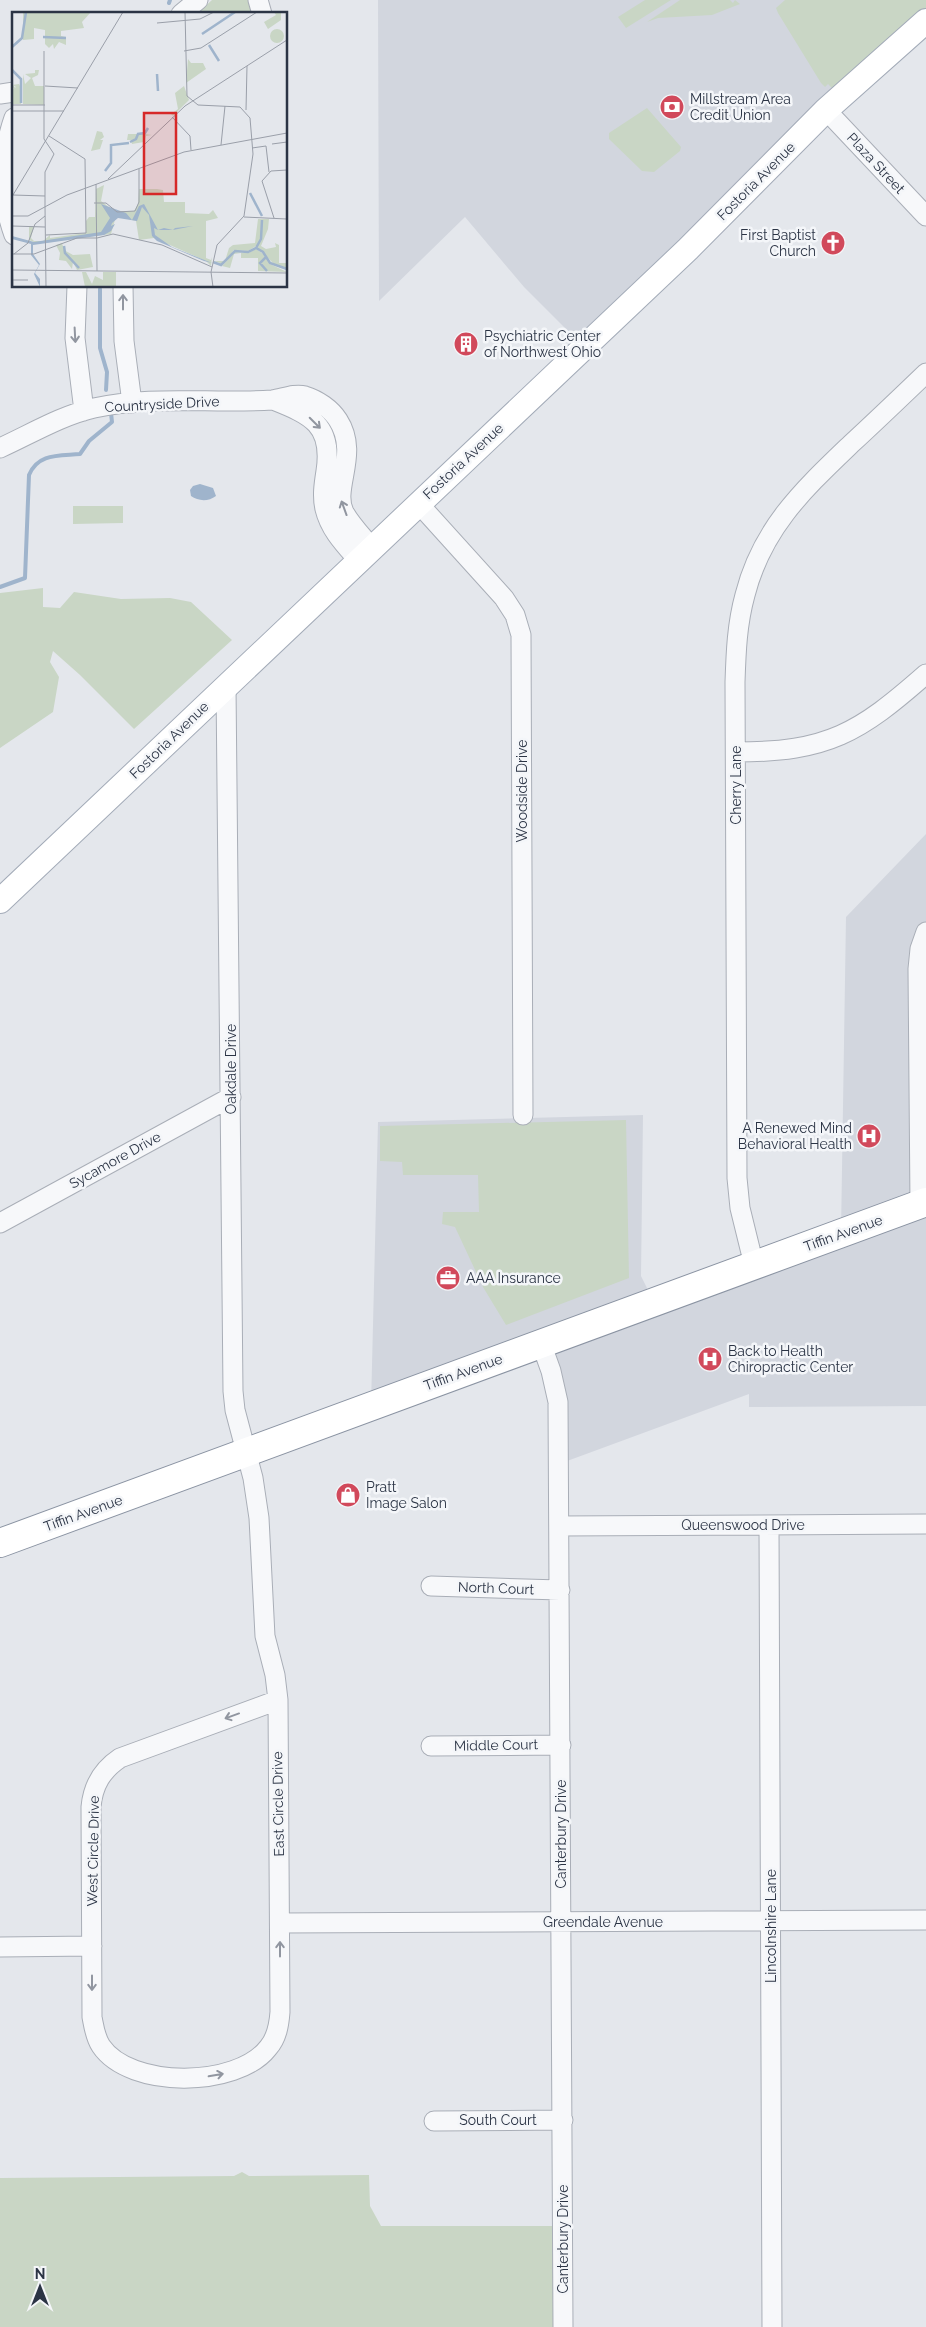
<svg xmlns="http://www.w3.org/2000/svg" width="926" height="2327" font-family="Raleway,sans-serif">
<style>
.built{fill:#d2d6de}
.green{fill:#c9d6c5}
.water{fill:#9fb4cc}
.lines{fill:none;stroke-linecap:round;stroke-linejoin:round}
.stream{stroke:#9fb4cc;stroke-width:4}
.minor-casing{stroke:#a9aeb7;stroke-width:21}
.major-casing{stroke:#a3abb8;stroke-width:26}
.highway-casing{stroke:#8b94a3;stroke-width:30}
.minor{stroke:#f7f8fa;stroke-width:19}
.major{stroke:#fff;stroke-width:24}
.highway{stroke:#fff;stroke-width:28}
.oneway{stroke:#9196a0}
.labels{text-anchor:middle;stroke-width:5;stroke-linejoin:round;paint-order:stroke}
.poi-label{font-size:14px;fill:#2b3445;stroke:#f4f6f9;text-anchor:start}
.street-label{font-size:14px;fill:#2b3445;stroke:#f4f6f9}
.inset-river{fill:none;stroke:#9fb4cc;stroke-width:2.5}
.inset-road{fill:none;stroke:#9a9fa9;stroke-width:1}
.view{fill:#d62828;fill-opacity:0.15;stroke:#d62828;stroke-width:2.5}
.inset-edge{fill:none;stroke:#2b3445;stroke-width:2.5}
</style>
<rect width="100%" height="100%" fill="#e4e7ec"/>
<path class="built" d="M378,0H926V24L584,347L524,287L465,217L379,301Z
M926,834V1406L749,1407V1394L559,1464L541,1343L371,1406L378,1122L643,1115L641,1276L654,1302L841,1233L846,917Z"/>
<path class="green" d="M212,0H248L255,14H197Z
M645,0H671L626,28L618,17Z
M680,0H730L733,3L735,0L740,4L712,15L658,18L647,22Z
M785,0H926V8L834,90L828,84L825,87L821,83L778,13L776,8Z
M647,108L681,147L680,151L654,172L642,171L609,139V133Z
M73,506H123V523L73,524Z
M43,588V607L60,608L74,592L121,599L170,598L191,602L232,640L134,729L80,675L53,651L50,662L59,677L53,712L0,748V593Z
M626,1120L629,1278L506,1325L483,1287L455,1227L442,1224L443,1212H479L478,1175H403L402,1162L380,1161V1126Z
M242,2172L249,2176L369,2175L370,2206L381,2226H563V2327H0V2178L234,2176Z"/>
<path class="water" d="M200,484L213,488L216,496C208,502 198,501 191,496L190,490L193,486Z"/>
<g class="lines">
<path class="stream" d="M169,3L170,0
M100,289V348L107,372L106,390
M0,587L25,578L29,475C38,453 59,456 80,454L89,441L112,422L111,413"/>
<defs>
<path id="minor" d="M258,0L262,14
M181,14L198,0
M0,94L14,92
M826,110L926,216
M14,118C0,158 0,196 14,235
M77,286L75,338L84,411
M123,286L124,341L132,403
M273,400C311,415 333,425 326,471C324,484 322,496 325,509C330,530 345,545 359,561
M0,448C31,434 60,416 94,408C151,395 213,404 272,400C282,399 294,393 305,396C318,400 331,409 338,420C360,454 332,488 344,512C351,525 363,537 372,548
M419,504L504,598L515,615L521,635L523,1115
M226,686L233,1391L235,1410L253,1478L259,1518L265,1636L275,1675L278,1700L280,2012C279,2025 277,2038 268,2048C237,2088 130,2089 101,2046C95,2037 94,2027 92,2017L91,1807C93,1785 102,1770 120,1758L278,1700
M736,752C828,752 859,733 926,674
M920,1204L918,969L920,949L926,932
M0,1223L231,1097
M754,1265L740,1208L737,1178L735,682C736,652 737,624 745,595C762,528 803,490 851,444C876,421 901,397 926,373
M541,1343L551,1371L558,1402L563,2327
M769,1525L772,2327
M559,1526L926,1524
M431,1586L560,1590
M431,1746L561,1745
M280,1923L926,1920
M0,1947L92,1946
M434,2121L563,2120"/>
<path id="major" d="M0,901L688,249L826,110L926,21"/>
<path id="highway" d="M0,1543L926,1202"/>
</defs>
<use href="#minor" class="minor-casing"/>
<use href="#major" class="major-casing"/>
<use href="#highway" class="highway-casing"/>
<use href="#minor" class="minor"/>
<use href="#major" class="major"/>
<use href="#highway" class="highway"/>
</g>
<defs><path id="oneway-shaft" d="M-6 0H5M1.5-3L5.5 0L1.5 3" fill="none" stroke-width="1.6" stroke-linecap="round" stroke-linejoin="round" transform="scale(1.25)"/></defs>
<g class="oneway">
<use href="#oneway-shaft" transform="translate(123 302) rotate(-90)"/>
<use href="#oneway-shaft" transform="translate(75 335) rotate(87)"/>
<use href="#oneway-shaft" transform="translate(315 423) rotate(45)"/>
<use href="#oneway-shaft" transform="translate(344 508) rotate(-110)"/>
<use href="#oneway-shaft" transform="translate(232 1716) rotate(160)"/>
<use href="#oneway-shaft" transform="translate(280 1949) rotate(-90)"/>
<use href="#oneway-shaft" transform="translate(92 1983) rotate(90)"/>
<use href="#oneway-shaft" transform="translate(216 2075) rotate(-10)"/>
</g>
<defs>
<symbol id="bank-disc" viewBox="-11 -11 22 22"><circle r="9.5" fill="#d1495b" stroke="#f4f6f9"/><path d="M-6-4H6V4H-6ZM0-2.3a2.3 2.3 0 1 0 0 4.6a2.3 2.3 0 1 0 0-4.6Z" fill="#fff"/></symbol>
<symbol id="church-disc" viewBox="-11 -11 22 22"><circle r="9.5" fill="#d1495b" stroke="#f4f6f9"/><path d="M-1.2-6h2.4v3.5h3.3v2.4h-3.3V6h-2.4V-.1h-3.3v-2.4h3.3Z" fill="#fff"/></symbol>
<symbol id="building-disc" viewBox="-11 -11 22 22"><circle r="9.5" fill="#d1495b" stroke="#f4f6f9"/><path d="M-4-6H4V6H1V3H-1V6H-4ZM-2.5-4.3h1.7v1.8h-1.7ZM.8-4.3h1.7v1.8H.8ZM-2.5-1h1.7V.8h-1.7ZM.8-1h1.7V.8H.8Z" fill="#fff"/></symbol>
<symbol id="hospital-disc" viewBox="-11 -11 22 22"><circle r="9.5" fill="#d1495b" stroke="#f4f6f9"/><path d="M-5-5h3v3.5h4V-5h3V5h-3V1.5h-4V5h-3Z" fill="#fff"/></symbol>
<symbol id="office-disc" viewBox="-11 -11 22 22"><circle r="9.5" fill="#d1495b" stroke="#f4f6f9"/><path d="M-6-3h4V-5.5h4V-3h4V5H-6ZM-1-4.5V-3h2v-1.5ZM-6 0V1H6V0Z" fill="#fff"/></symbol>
<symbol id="shop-disc" viewBox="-11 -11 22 22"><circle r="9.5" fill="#d1495b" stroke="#f4f6f9"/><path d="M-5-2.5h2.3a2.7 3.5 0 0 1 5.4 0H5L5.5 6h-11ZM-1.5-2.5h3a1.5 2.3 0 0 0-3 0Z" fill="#fff"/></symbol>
</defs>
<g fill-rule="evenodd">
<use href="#bank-disc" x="658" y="93" width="28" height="28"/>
<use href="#church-disc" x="819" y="229" width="28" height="28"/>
<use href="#building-disc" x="452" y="330" width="28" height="28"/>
<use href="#hospital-disc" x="855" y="1122" width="28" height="28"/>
<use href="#office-disc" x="434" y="1264" width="28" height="28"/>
<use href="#hospital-disc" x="696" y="1345" width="28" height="28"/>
<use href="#shop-disc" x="334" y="1481" width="28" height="28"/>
</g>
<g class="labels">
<g class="poi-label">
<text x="690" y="104">Millstream Area<tspan x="690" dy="16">Credit Union</tspan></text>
<text x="816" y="240" text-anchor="end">First Baptist<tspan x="816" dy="16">Church</tspan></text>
<text x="484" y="341">Psychiatric Center<tspan x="484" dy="16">of Northwest Ohio</tspan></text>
<text x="852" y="1133" text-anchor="end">A Renewed Mind<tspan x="852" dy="16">Behavioral Health</tspan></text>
<text x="466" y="1283">AAA Insurance</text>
<text x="728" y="1356">Back to Health<tspan x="728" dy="16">Chiropractic Center</tspan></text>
<text x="366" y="1492">Pratt<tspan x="366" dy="16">Image Salon</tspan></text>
</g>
<g class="street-label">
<text transform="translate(876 163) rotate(47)" y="5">Plaza Street</text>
<text transform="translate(756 181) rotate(-45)" y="5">Fostoria Avenue</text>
<text transform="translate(162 404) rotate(-3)" y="5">Countryside Drive</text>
<text transform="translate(463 461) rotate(-43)" y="5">Fostoria Avenue</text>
<text transform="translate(169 740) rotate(-44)" y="5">Fostoria Avenue</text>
<text transform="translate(736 785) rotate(-90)" y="5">Cherry Lane</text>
<text transform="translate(522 791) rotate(-90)" y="5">Woodside Drive</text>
<text transform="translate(231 1069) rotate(-90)" y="5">Oakdale Drive</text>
<text transform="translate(115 1160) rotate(-29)" y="5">Sycamore Drive</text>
<text transform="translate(843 1233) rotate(-20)" y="5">Tiffin Avenue</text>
<text transform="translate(463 1372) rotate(-20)" y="5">Tiffin Avenue</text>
<text transform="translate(83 1513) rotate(-20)" y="5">Tiffin Avenue</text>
<text x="743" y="1530">Queenswood Drive</text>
<text transform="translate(496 1588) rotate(2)" y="5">North Court</text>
<text transform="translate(496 1745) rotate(-1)" y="5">Middle Court</text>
<text transform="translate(278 1804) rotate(-91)" y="5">East Circle Drive</text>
<text transform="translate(561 1834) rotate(-90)" y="5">Canterbury Drive</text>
<text transform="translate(93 1851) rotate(-89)" y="5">West Circle Drive</text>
<text x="603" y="1927">Greendale Avenue</text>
<text transform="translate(771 1926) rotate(-90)" y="5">Lincolnshire Lane</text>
<text x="498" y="2125">South Court</text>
<text transform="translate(563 2239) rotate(-90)" y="5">Canterbury Drive</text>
</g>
</g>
<g transform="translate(12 12)">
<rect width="275" height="275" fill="#e4e7ec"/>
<path d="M11,0H79L70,10L72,16L49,19V24L54,25V33L47,30L42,37L41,32L37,36L33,32V18L22,16V27L11,28ZM262,0H269V8L256,17L252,10L264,3ZM258 24a7 7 0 1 1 14 0a7 7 0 1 1-14 0ZM176,47L179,51H191L194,57L174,71ZM23,58H27L26,63L20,66L23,74H32V93L11,92V62L13,72L19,66L13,62L23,61ZM9,70V92H0V78L4,75L1,73L3,76L0,77V73L7,72L8,74ZM172,74L177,88L161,104L159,102L166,97L163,81ZM85,119L90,120L92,125L88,128H91L88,137L79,139ZM116,122H133L140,123L134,124L132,130L120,132L119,128H115ZM92,173L89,189L102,199H122L126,192L127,177H145L151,178L152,190H173V201L197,202L201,198L206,206L194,209V246L199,248L200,245L199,254L194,249L142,226L127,228L124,209L104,204L99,222L33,230H22L17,228V214H22L19,226L22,229H31L38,223V226L45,225L74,221V209L77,205H83L84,177ZM246,207H257L256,217L249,234L254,237L264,235L263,231L267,233V251H275V256L264,254L244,234L236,239L222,238L211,252L202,249H213L217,236L221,233L243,231ZM50,231L52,238L61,243L78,242L81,255L65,258L61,250L60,257L54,249L47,248L48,241L44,233ZM244,237L253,243L258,252L275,260L246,259V246H229V241L222,242L218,256L202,252L210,254L223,240L236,241ZM70,260H74L80,272L83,264L91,268V260H104V275H73Z" fill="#c9d6c5"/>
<path d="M89,192L114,201L120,208L127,194L132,192L146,218L152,216L161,218L163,216L181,214V210V214L161,218H146L142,216L143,223L160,235L200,251L192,249L145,229L140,224L137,203L130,195L125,209L106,206L100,211L99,214L103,212L99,219L92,223L21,233V242L28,252L23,261L28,267V275L22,262L27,253L19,243V232L0,227V224L22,230L89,220L98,206Z" fill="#9fb4cc"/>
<path class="inset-river" d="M190,22L223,0M31,25L54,26M197,33L207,49M0,35L10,26L14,0M0,58L9,67V91M145,62L146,79M118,130L124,127L126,122L133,121L136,116M93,159L99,151V133L117,131M238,181L250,204M52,234L53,241L67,256M244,236L249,227L250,208M255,244L248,251L255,259M201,250L209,253L223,239L236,240L244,236L251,240L258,251L275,257"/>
<path class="inset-road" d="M173,0L175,84L186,93L228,95L238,106L241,142L232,204L205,233L199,260M145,11L188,7L202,0M32,39V127L42,142L33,160V194M172,39L189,36L245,0M33,74L66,76M0,93H33M234,98L235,54M0,99H52M160,105L178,124L179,138M260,132L275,130M209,133L213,94M240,136L254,134L257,160M96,167L173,94L275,28M84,172L85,259M1,183L111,0M1,183L33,184M82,191H94L105,200L123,199L127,190V157M33,194L34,275M0,204H16L55,183L172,140L275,121M232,205L275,207M262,206L250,169L259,159L275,158M0,214L33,215M34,223L74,221L73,147L37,124M0,232L1,275M0,242H22L65,226H85L101,222L150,233L200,255M2,242L16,231L23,212L33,204M0,258L275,261M199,260L201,275M0,268H16"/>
<path class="view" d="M132,101H164V182H132Z"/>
<rect width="275" height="275" class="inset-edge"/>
</g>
<g transform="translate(40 2287)" stroke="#f4f6f9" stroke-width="4" paint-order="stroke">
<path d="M0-4L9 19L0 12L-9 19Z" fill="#2b3445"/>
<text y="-8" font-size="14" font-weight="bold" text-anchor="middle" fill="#2b3445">N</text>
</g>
</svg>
